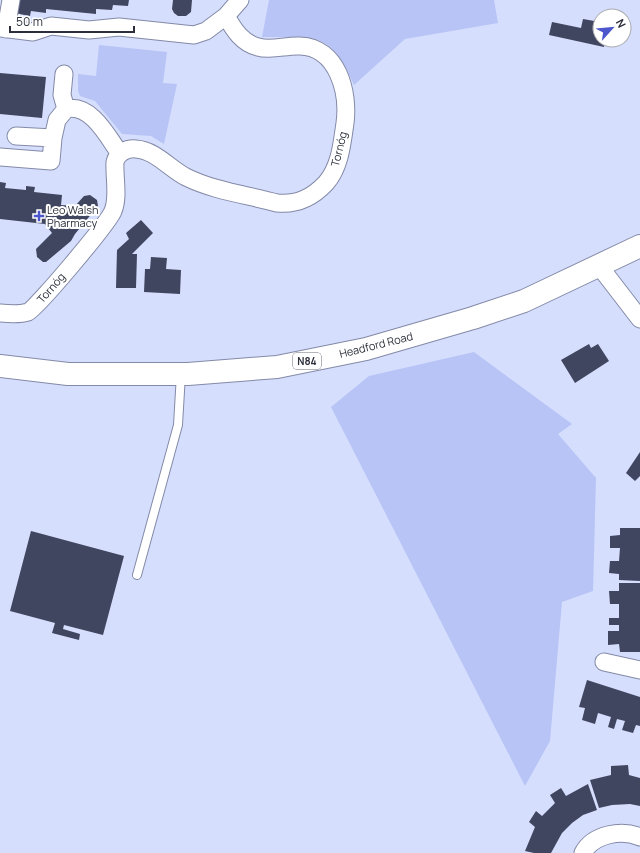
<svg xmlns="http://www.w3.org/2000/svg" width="640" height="853" font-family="Manrope,sans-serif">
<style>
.green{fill:#b7c4f5}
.building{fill:#40465f}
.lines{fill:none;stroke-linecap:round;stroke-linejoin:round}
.service-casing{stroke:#838aa7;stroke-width:10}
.minor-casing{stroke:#838aa7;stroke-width:19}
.primary-casing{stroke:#838aa7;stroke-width:24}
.service{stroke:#fff;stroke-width:8}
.minor{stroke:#fff;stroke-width:17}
.primary{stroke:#fff;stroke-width:22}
.poi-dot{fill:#4c57cd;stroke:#fff;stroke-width:1.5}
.labels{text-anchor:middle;stroke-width:4;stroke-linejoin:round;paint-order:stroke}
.shield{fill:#fff;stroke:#6b6d76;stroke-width:1}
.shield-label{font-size:10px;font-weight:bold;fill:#2c2f3b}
.street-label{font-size:11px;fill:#2c2f3b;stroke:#fff}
.poi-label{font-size:11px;fill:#2c2f3b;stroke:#fff;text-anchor:start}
</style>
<rect width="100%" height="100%" fill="#d6defe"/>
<path class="green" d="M269,0H494L498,23L405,39L354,85C329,29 316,38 262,37Z
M99,45L167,52L163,83L177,84L164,144L151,136L122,134L95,101L80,96L78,91V74L96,76Z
M474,352L572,424L558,434L596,478L593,591L562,602L550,741L525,786L331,407L369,376Z"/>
<path class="building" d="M16,0H129L128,6L113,5L112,10L96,9V14L46,9V13L31,11L30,16L14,13Z
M173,0H192L191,12L186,16H178L174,13L172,9Z
M583,19L600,22V40H605L604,47L549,35L552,22L581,28Z
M0,73L46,77L42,118L0,114Z
M0,182L6,183L5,188L26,190V186L35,187L34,192L62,195L61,205L75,206L84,196L90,195L97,200L98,206L75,234L71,241L46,262H43L37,257L36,249L52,233L45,224L0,219Z
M141,220L153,233L132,254H137L136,288H116L117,250L129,239L126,233Z
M151,257L167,258L166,269L181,270L180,294L144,292L145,269H150Z
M589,344L591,348L598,344L609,361L575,383L561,360Z
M640,452V476L635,481L626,473Z
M620,528H640V581L619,580V574L609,573L610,561H619L620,548H610V536L620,535Z
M31,531L124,556L103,635L64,625L63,629L80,634L79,640L52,633L55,623L10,611Z
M619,583H640V652H620L619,644L608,645V631H619V625H609V618H619V604H610L609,591H619Z
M587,680L640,697V726L636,725L633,733L622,730L625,721L617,719L614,729L608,727L611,717L598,713L595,724L582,720L585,708L579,707Z
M628,765L629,775L640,778V806L630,804L612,805L599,808L590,780L611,775V766Z
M588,784L597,810L583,815L572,823L562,833L551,853H534L525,851L535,827L529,822L536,811L542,816L555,803L550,795L561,788L566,796Z"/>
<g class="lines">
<defs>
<path id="service" d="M137,575L178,425L181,374"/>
<path id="minor" d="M0,28L33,32L51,26L89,30L119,27L194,35L206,31L226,16
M6,29L11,0
M64,74L62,95L66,109
M16,136L53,138L57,120L66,109C91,103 108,137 120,154
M0,157L51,161L53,138
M600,267L640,319
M0,313C9,314 19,315 28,312C36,309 109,222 113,211C119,197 114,177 115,162C117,153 127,148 136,149C155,150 170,169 186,177C214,191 248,195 277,203C297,205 312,198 326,183C340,167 342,144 345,123C349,93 338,47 300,46C286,45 272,51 258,47C242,43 234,30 226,16L240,0
M604,662L640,670
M583,853C593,834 622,829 640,837"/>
<path id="primary" d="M0,366L68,374H188L277,367L366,349L473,318L524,301L640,246"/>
</defs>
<use href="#service" class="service-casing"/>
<use href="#minor" class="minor-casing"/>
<use href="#primary" class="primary-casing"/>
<use href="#service" class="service"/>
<use href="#minor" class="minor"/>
<use href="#primary" class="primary"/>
</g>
<path class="poi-dot" d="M37 210h4v4h4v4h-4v4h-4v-4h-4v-4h4z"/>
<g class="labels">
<rect class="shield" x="293" y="353" width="28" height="16" rx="3"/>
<g class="shield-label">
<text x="307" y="365">N84</text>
</g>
<g class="street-label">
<text transform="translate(339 149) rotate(-76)" y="4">Tornóg</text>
<text transform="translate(51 288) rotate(-49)" y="4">Tornóg</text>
<text transform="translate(376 345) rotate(-14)" y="4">Headford Road</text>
</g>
<g class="poi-label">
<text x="47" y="214">Leo Walsh<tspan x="47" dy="13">Pharmacy</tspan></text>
</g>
</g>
<g transform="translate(612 28) rotate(63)"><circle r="19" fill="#ffffff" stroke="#abacb1"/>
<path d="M0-3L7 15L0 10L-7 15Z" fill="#4c57cd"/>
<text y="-6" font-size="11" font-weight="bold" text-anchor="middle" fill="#2c2f3b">N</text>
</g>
<path d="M10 26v6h124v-6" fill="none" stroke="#2c2f3b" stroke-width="2"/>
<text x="16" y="26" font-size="12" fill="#2c2f3b" stroke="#ffffff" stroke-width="3" paint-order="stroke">50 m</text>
</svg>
